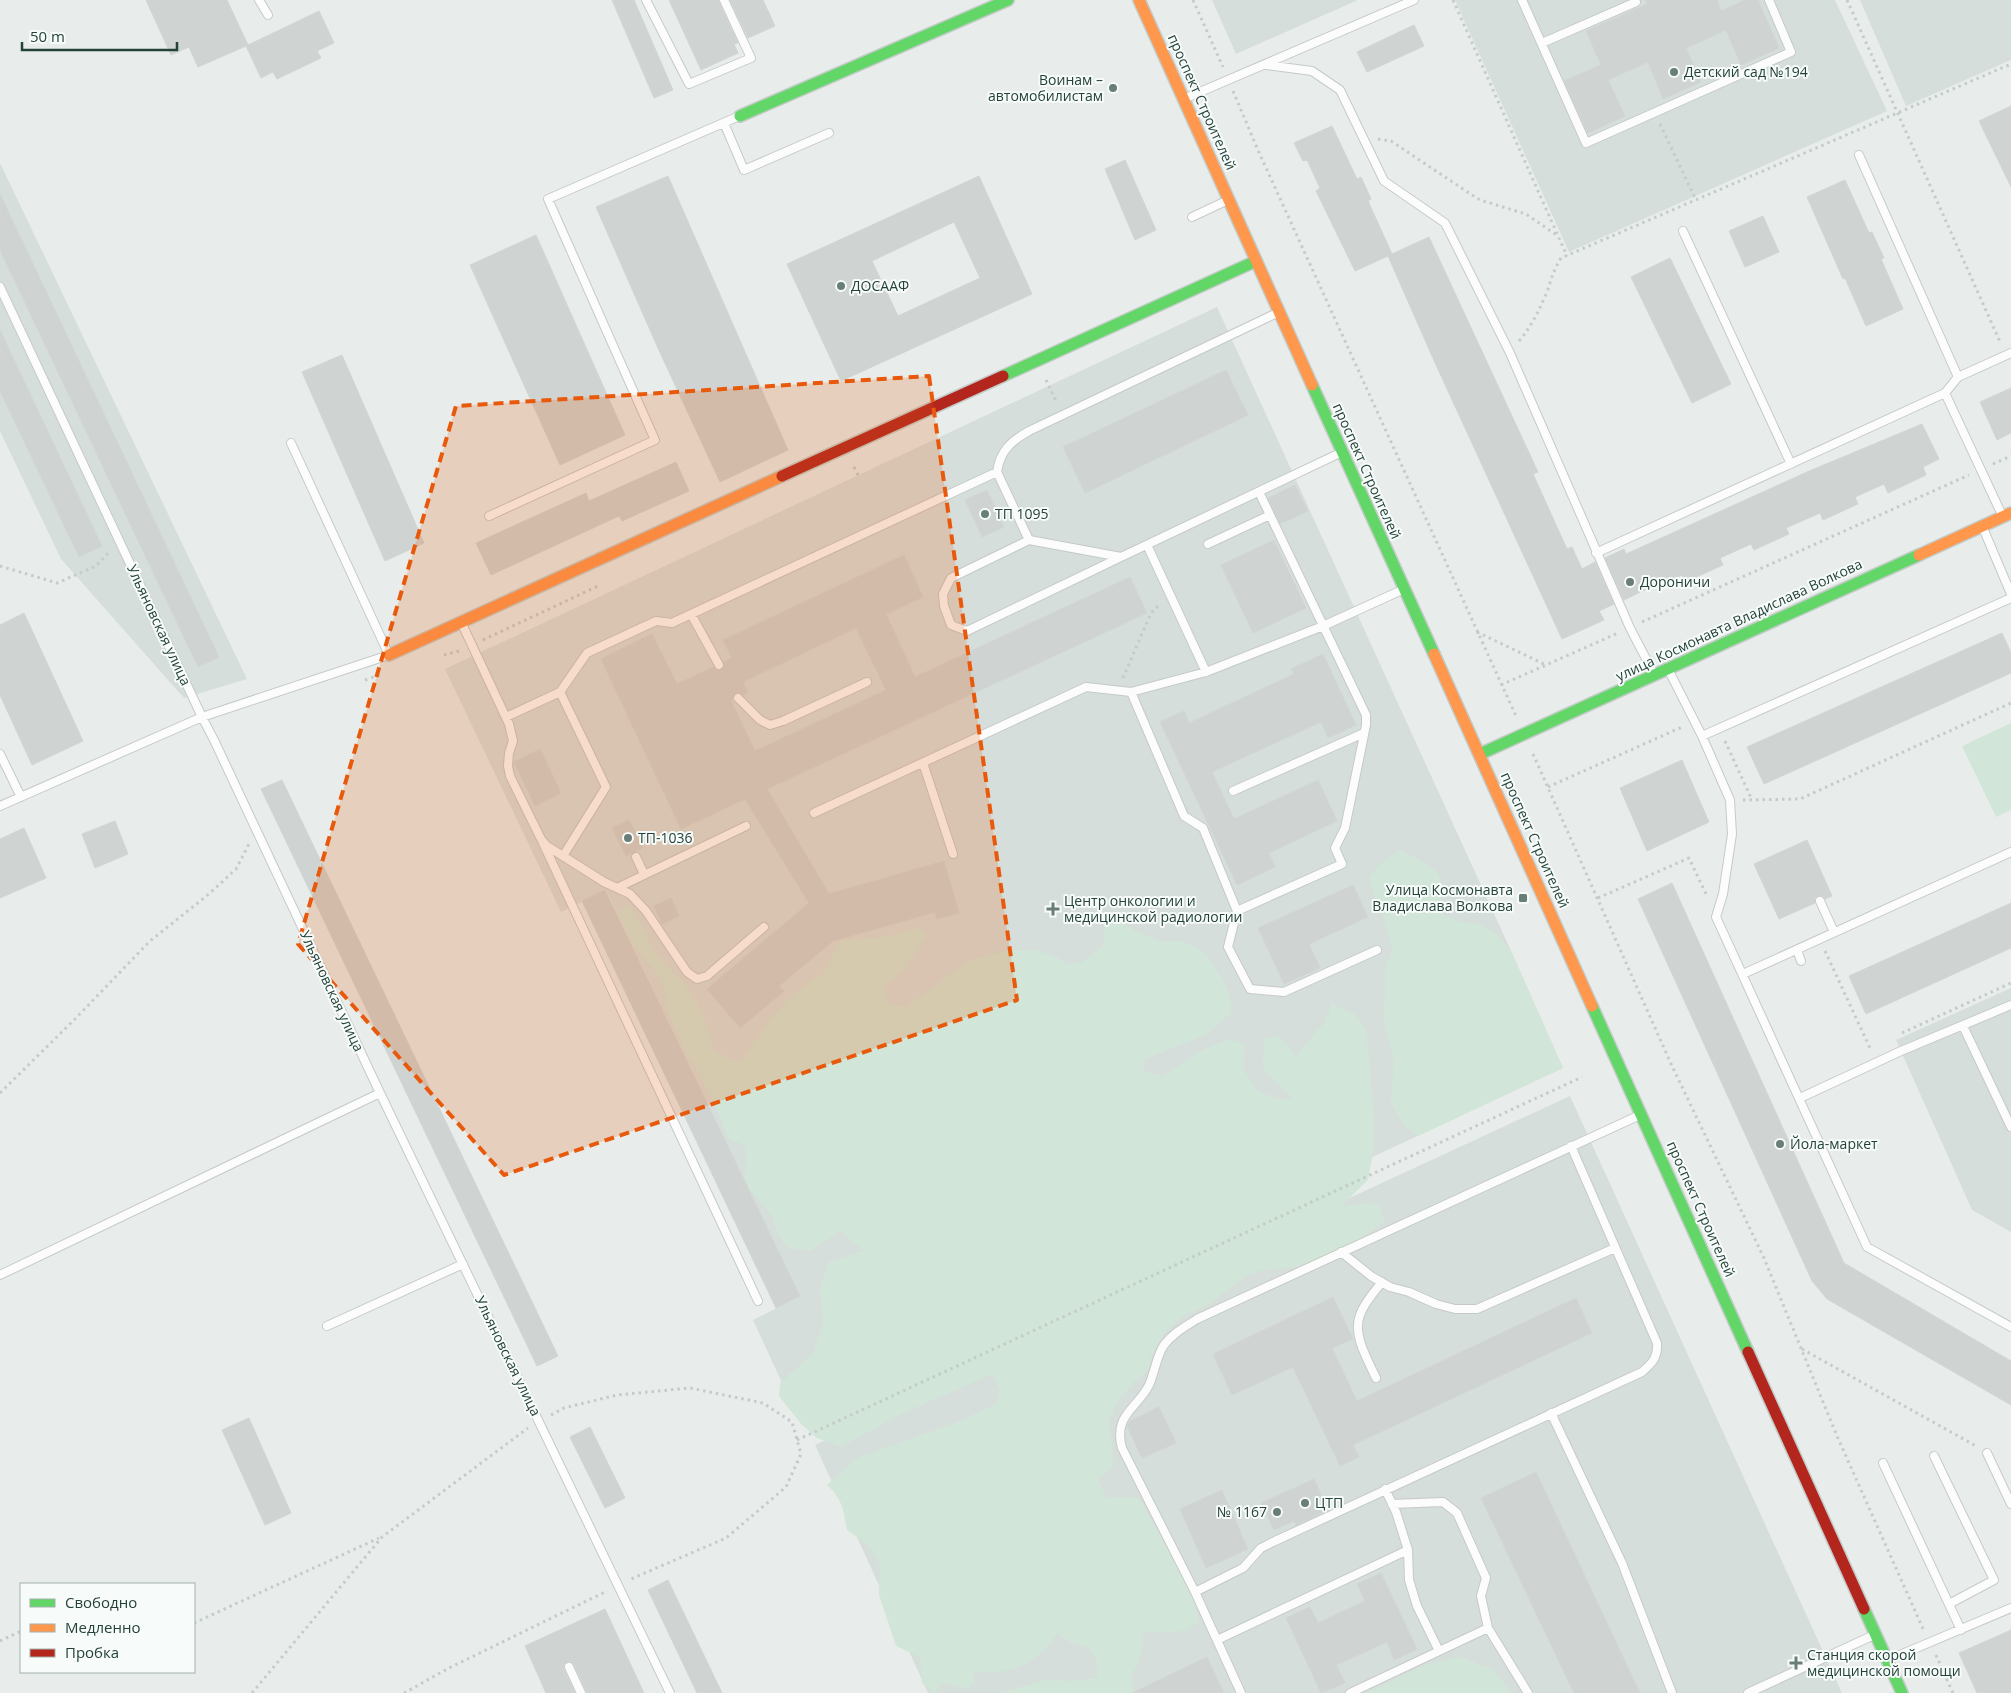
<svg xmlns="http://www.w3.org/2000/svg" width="2011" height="1693" font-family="'Open Sans',sans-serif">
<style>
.built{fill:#d6dedb}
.green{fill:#d1e6d8}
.building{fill:#cfd4d2;stroke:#d1d6d4;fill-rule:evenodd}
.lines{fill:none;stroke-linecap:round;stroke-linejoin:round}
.lane-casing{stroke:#c5cac8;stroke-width:10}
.fast-casing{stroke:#c3cbc8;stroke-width:14}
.slow-casing{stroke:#c3cbc8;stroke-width:14}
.jam-casing{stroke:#c3cbc8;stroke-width:14}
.path{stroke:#c3ccca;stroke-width:3;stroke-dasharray:2.5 4;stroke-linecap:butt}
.lane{stroke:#fcfcfc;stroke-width:8}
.fast{stroke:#63d668;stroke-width:11}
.slow{stroke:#ff974d;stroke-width:11}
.jam{stroke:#b3261e;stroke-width:11}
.marked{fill:#e8590c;fill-opacity:0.2;stroke:#e8590c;stroke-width:4;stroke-dasharray:10 6;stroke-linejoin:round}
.poi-dot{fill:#697e78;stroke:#f7fbf9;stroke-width:2}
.labels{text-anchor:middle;stroke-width:4;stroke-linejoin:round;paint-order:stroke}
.poi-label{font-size:14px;fill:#24423a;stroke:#f7fbf9;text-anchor:start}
.street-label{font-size:14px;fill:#24423a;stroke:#f7fbf9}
</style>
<rect width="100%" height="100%" fill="#e8edeb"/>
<path class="built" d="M1212,0H1358L1236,54Z
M1455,0H1835L1887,111L1569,252Z
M1860,0H2011V60L1906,106Z
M0,163L247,679L184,698L61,559L0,431Z
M1217,307L1512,953L1563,1068L801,1424L753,1320L800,1296L606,890L561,912L445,669Z
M2011,988V1232L1972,1210L1896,1040Z
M1570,1096L1842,1693H928L815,1445Z"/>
<path class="green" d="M2011,723V810L1996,817L1962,746Z
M1400,850C1415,859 1443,867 1442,888C1442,901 1437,902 1443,915L1461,922L1478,924L1496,933L1512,953L1563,1068L1418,1136L1404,1125L1391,1102L1394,1059L1384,1021L1386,966L1392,951L1391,943L1383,915L1374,896L1369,878L1378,866Z
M629,905C641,920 645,936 655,952C665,966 679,976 689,990C702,1008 710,1029 713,1050L740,1063L771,1018L795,993L823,973L840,941L887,936L920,928L927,935L906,968L884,988L888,1003L906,1007L970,960L1005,951L1034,950L1054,956L1069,964L1083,962L1103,946L1105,920L1113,915L1133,930L1160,941H1182L1204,952L1222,978L1230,997L1231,1013L1205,1035L1145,1059L1143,1071L1163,1076L1197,1053L1219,1043L1230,1040L1244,1043L1243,1069L1258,1092L1280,1099H1293L1263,1068L1264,1039L1279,1036L1296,1057L1324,1023L1332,1004L1354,1014L1366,1030L1374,1114V1148L1368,1180L1341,1206L1378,1203L1385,1221L1351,1245L1320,1260L1300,1267L1263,1270L1247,1275L1208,1305L1183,1316L1163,1334L1150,1359V1368L1130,1386L1116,1404L1108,1423L1112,1443L1113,1467L1098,1479L1106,1498L1138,1497L1183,1576L1194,1599L1199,1621L1187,1631L1144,1632L1140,1658L1131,1677L1134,1693H1000L1046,1680L1073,1681L1097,1678L1098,1663L1089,1648L1070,1642L1057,1633C1035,1665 1013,1675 974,1672V1684L966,1688L942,1683L935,1693L922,1683L920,1657L896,1646L879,1595L880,1564L867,1544L847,1530C844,1511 842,1498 827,1485L857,1458L958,1422L996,1404L1000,1390L992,1374L901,1414L841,1447L817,1438L801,1424L779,1396L780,1383L813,1354L824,1322L820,1291L828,1263L864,1251L840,1231L810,1251L789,1248L778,1234L773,1217L753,1193L740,1188L746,1173V1146L728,1138L714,1103L697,1069L687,1055L670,1017L663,986L654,970L634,946L617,912Z
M1460,1657L1494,1670L1511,1693H1366L1425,1665Z"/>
<path class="building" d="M146,0H227L248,45L319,11L334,43L317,51L321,58L277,79L273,72L261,78L246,46L198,67L189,47L171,55Z
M612,0H634L673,90L654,98Z
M669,0H718L738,43L734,44L738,53L701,70Z
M730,0H763L775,26L748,38Z
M1645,0H1717L1721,11L1745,0H1758L1779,48L1741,65L1726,30L1686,48L1701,82L1663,99L1648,62L1608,80L1625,116L1588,133L1564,81L1601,65L1586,31L1647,4Z
M1414,25L1424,46L1367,72L1357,52Z
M2011,106V187L1979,121Z
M1332,126L1357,179L1361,177L1371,199L1368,201L1392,254L1429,237L1538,472L1533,474L1567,549L1572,547L1582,569L1595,562L1614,604L1599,611L1604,620L1562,639L1436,365L1388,256L1355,271L1316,191L1320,188L1307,160L1303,161L1294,143Z
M1125,160L1156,230L1135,240L1105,169Z
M668,176L788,450L720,482L657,346L596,207Z
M979,176L1032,294L841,381L787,264ZM954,222L980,278L898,316L872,261Z
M1845,180L1869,233L1872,232L1884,258L1881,259L1903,309L1866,326L1845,278L1843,279L1807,197Z
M0,194L219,657L198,667L0,250Z
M1763,216L1779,252L1745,267L1729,231Z
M536,235L625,435L560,465L470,265Z
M1670,258L1731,384L1692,403L1631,277Z
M0,330L102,546L79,557L0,391Z
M342,355L424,543L385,561L302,372Z
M1226,370L1248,415L1085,493L1063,447Z
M2011,388V433L1997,440L1980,402Z
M1922,424L1939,459L1923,467L1926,475L1888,493L1884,484L1855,497L1858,504L1823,520L1820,513L1786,528L1789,534L1754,550L1751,544L1720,558L1723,565L1685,582L1682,575L1666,582L1665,580L1624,600L1605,558L1624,549L1626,554L1807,472Z
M676,462L689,491L622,521L619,516L491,575L476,543L586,493L589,501Z
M1295,485L1308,511L1280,524L1268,498Z
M987,490L1004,527L982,537L965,500Z
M1274,540L1306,608L1253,633L1221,565Z
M904,555L923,597L886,614L915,677L1130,577L1147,613L767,789L829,894L944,861L959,913L937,919L935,912L833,941L779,986L784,991L740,1028L707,989L809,903L745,799L681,829L601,659L652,634L677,684L714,667L717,670H721L724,667V662L732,658L723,640ZM856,628L886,690L755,751L731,701L736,693L743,695L748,693L743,682Z
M24,613L83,741L32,765L0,695V625Z
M2002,633L2011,653V673L1764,784L1747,747Z
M1323,654L1356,725L1328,738L1321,722L1212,772L1234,819L1318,780L1337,821L1269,853L1275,867L1237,885L1160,722L1184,711L1189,723L1294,674L1291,669Z
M540,749L561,793L535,806L514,762Z
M1682,760L1709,822L1647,851L1620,788Z
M282,780L558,1356L537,1366L261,789Z
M629,820L643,848L626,856L612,828Z
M115,821L128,854L95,868L82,834Z
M24,828L46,878L0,898V839Z
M1807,840L1832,896L1825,899L1823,896H1818L1815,898V903L1779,919L1754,864Z
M1672,883L1844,1263L2011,1361V1405L1827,1299L1812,1281L1638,899Z
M1353,885L1368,917L1309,944L1320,968L1284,984L1258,928Z
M605,890L800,1296L776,1308L582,901Z
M671,898L679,916L662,924L654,906Z
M2011,903V948L1866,1014L1849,976Z
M1333,1297L1353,1339L1332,1348L1357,1401L1576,1298L1592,1333L1353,1445L1359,1457L1340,1466L1293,1367L1232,1395L1213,1354Z
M1159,1407L1176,1443L1142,1458L1127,1426L1130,1421Z
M249,1418L291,1513L265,1525L222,1430Z
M590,1427L625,1498L605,1508L570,1437Z
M1536,1472L1640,1693H1574L1522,1584L1481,1498Z
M1314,1479L1328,1510L1296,1525L1294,1521L1274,1530L1261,1503Z
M1222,1490L1248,1549L1206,1568L1180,1509Z
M1381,1573L1417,1649L1394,1660L1387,1642L1336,1665L1345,1683L1321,1693L1286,1618L1310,1607L1318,1623L1365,1601L1357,1584Z
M668,1580L722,1693H697L648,1590Z
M605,1609L644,1693H587L574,1665L569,1661L564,1664V1669L575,1693H546L525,1646Z
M2011,1630V1693H1977L1959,1653Z
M1207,1657L1224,1693H1132Z"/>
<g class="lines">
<defs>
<path id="lane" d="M259,0L268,15
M646,0L689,84L751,58L724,0
M1522,0L1586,143L1791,52L1769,0
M1542,43L1636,2L1635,0
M1266,65L1312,71L1340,90L1384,181L1445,223L1510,353L1630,628L1654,674
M1186,98L1414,0
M724,123L744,170L829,133
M1859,155L1958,377
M1192,217L1226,201
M1683,231L1791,464
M0,287L202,717L214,740L380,1093L670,1693
M1945,393L2002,515
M997,472C1000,451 1011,441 1029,431L1277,313
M489,516L655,440L548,199L737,117
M1983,528L2011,594
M1029,540L951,578L943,594L944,606L951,625L967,631L1121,557
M1208,544L1270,515
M1147,545L1206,672
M1596,553L1945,393L1958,377L2011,353
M691,614L719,665
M462,624L509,724L513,741L509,753L508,766L510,776L541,839L547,846L604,882L630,894L646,911L687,972L697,979L707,976L764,927
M1669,671L1702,736L1730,800L1732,834L1723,894L1716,917L1867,1247L2011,1327
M560,692L606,787L563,856
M1131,692L1184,816L1203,828L1237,911L1342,864L1335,848L1345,828L1366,725V715L1259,492
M738,698L760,720L770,725L783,721L867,682
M506,717L560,692L587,653L656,621L672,623L997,472L1029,540L1121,557L1340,453
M1702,736L2011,598
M0,754L21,797
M923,763L953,854
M1233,791L1364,733
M0,806L202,717L389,655L291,443
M814,813L1086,687L1131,692L1206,672L1323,626L1402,590
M543,843L758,1301
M636,857L644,874
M617,888L746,826
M1820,901L1834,932
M1237,911L1228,947L1250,989L1284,992L1377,950
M1797,950L1801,961
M1743,974L2011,852
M1963,1026L2011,1127
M1800,1098L1901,1051L2011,1005
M1341,1252L1371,1276L1390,1287L1409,1292L1436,1304L1455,1309H1477L1615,1248
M0,1275L380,1093
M327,1326L463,1264
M1376,1378C1368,1360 1352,1335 1360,1315C1364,1303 1374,1292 1382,1282
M1551,1413L1622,1563L1672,1693
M1987,1453L2011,1504
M1934,1456L1994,1580L1949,1604
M1883,1463L1961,1630
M1385,1489L1396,1512L1408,1550L1409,1580L1417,1606L1439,1651
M1392,1504L1443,1502L1457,1513L1486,1578L1481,1596L1488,1628L1528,1693
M1195,1592L1243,1568L1261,1548L1275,1541L1642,1372C1652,1363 1658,1358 1657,1343L1571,1146
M1217,1640L1408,1550
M1888,1660L2011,1608
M569,1667L581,1693
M1241,1693L1195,1592L1122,1448C1113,1415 1137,1409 1149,1385C1155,1372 1156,1357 1164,1345C1173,1333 1185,1327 1197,1319L1640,1115
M1350,1693L1488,1628
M1748,1693L1874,1635"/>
<path id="fast" d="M740,116L1008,0
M1003,376L1256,261
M1312,385L1434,654
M1480,754L1919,555
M1592,1006L1748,1352
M1864,1609L1902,1693"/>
<path id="slow" d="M1139,0L1312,385
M1919,555L2011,513
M1434,654L1592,1006
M389,655L782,476"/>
<path id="jam" d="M782,476L1003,376
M1748,1352L1864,1609"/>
</defs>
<use href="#lane" class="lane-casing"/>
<use href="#fast" class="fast-casing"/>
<use href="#slow" class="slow-casing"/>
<use href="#jam" class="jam-casing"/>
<path class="path" d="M1193,0L1223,67
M1453,0L1567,256
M1847,0L2001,344
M1233,91L1257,148L1516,716
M1660,124L1696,200
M1378,139L1391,141L1469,193L1480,200L1526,214L1558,236
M1519,341C1532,326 1539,310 1547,292C1551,280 1554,269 1561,258L2011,64
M1046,380L1057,403
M1993,464L2011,456
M854,467L858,475
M0,566L57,583L96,566L110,551
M1642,622L1969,475
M1477,632L1546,665
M483,640L600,585
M444,655L459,651
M1123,678L1151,613L1160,604
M365,680L380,675
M1501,685L1618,633
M1725,741L1752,800
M1533,754L1672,1066L1764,1258L1837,1436L1924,1631
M1548,787L1682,727
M1743,800L1800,799L2011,703
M1598,898L1689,858L1707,896
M1825,951L1870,1048
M1902,1033L2011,983
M0,1093L75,1019L150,941L209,894L236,869L249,844
M1802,1349L1976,1446
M551,1415L564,1408L617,1395L690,1388L763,1403L792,1422L801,1454L786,1487L726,1538L631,1579
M797,1440L1582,1077
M194,1623L379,1538
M0,1641L21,1631
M1936,1655L1953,1693
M252,1693L382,1537L528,1428
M404,1693L449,1668L607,1591"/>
<use href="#lane" class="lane"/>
<use href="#fast" class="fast"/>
<use href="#slow" class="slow"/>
<use href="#jam" class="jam"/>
</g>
<path class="marked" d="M929,376L1017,1000L504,1175L298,944L456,406Z"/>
<g class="poi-dot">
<circle cx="1674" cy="72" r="5"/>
<circle cx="1113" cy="88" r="5"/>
<circle cx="841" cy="286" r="5"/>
<circle cx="985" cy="514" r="5"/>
<circle cx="1630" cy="582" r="5"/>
<circle cx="628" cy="838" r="5"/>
<rect x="1518" y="893" width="10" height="10" rx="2.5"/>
<path d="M1050.5 901.5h5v5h5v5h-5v5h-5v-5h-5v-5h5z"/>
<circle cx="1780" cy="1144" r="5"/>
<circle cx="1305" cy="1503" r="5"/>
<circle cx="1277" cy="1512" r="5"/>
<path d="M1793.5 1655.5h5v5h5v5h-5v5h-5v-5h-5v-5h5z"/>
</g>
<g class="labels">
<g class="poi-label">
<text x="1684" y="77">Детский сад №194</text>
<text x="1103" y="85" text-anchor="end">Воинам –<tspan x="1103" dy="16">автомобилистам</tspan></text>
<text x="851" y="291">ДОСААФ</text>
<text x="995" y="519">ТП 1095</text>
<text x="1640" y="587">Дороничи</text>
<text x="638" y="843">ТП-1036</text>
<text x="1513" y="895" text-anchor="end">Улица Космонавта<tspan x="1513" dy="16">Владислава Волкова</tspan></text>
<text x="1064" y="906">Центр онкологии и<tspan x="1064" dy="16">медицинской радиологии</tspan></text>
<text x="1790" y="1149">Йола-маркет</text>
<text x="1315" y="1508">ЦТП</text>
<text x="1267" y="1517" text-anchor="end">№ 1167</text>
<text x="1807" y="1660">Станция скорой<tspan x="1807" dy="16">медицинской помощи</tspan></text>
</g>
<g class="street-label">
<text transform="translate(1202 102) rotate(66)" y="5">проспект Строителей</text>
<text transform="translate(1367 471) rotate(66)" y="5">проспект Строителей</text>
<text transform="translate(1739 620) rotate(-25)" y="5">улица Космонавта Владислава Волкова</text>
<text transform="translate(159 625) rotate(65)" y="5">Ульяновская улица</text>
<text transform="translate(1535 840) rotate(66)" y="5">проспект Строителей</text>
<text transform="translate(332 991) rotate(65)" y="5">Ульяновская улица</text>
<text transform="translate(1701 1209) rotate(66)" y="5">проспект Строителей</text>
<text transform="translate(508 1356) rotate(64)" y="5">Ульяновская улица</text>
</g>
</g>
<rect x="20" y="1583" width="175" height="90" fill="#f7fbf9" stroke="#a3b1ad"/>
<rect x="30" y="1599" width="25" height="8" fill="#63d668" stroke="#a3b1ad"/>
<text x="65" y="1608" font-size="15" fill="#24423a">Свободно</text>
<rect x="30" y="1624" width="25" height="8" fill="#ff974d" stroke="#a3b1ad"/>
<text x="65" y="1633" font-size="15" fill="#24423a">Медленно</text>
<rect x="30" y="1649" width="25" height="8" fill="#b3261e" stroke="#a3b1ad"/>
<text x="65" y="1658" font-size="15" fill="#24423a">Пробка</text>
<path d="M22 42v8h155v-8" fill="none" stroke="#24423a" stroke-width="2.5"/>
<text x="30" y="42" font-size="15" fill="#24423a" stroke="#f7fbf9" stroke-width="4" paint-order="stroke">50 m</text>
</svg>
